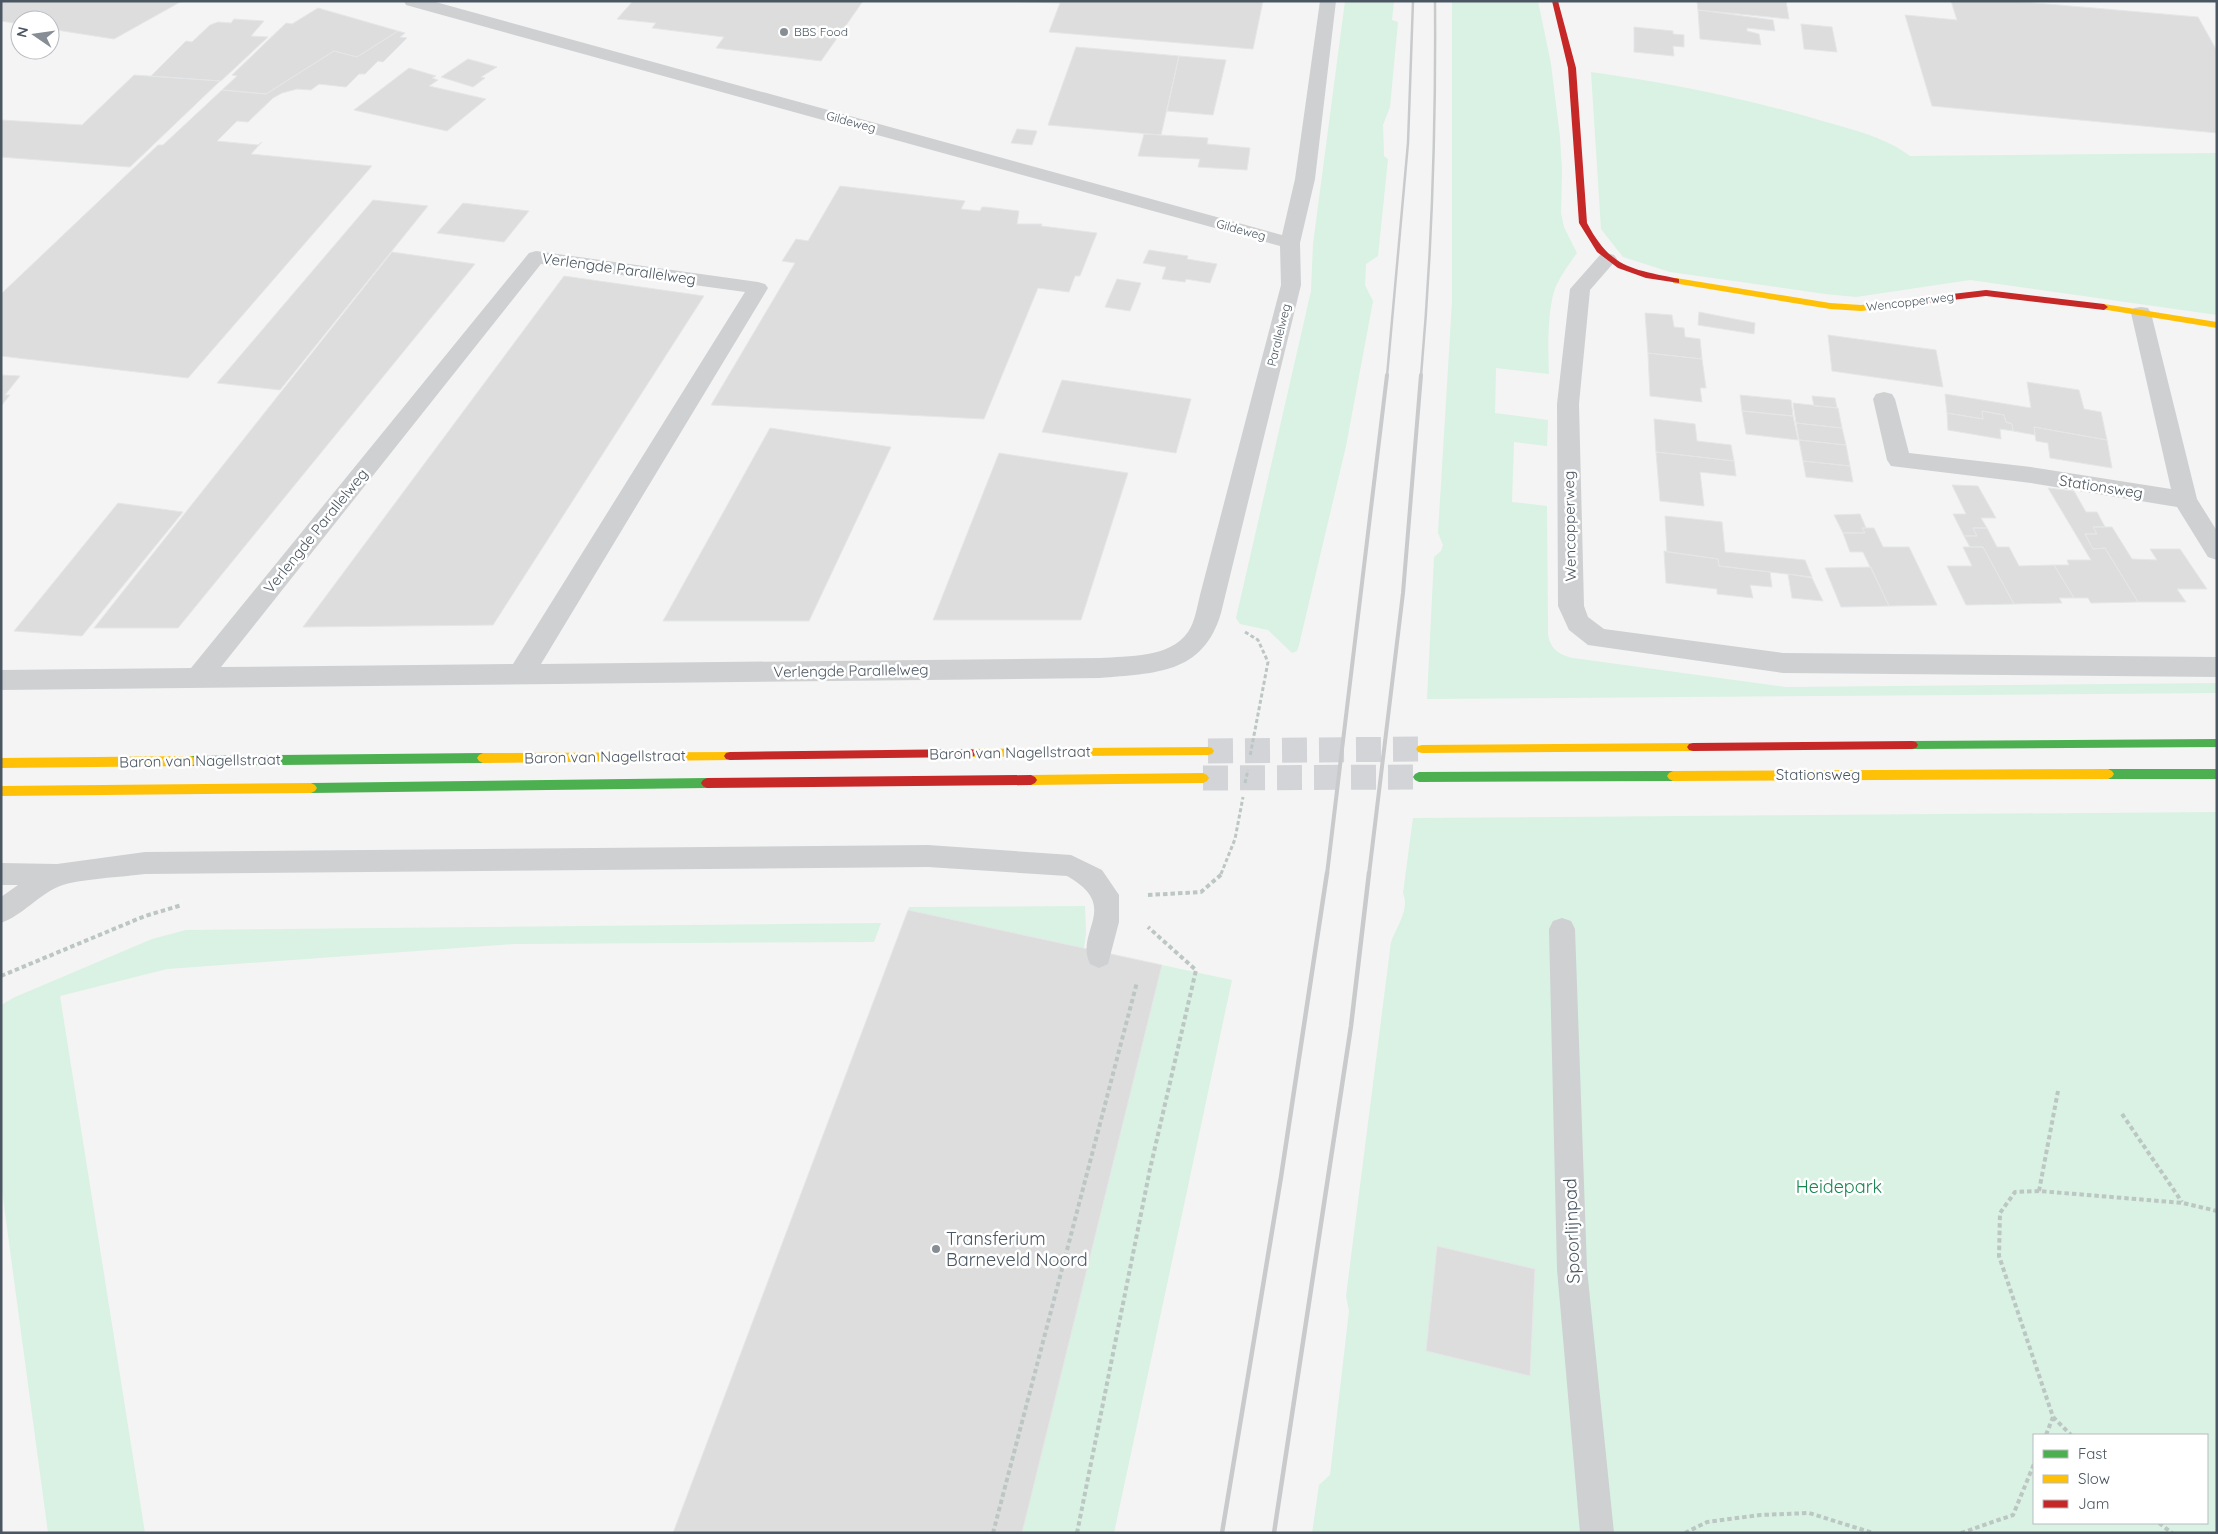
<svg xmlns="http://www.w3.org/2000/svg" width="2218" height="1534" font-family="Quicksand,sans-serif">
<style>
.green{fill:#d9f2e3;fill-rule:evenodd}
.building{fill:#ddddde;stroke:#e5e6e7}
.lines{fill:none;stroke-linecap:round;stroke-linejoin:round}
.secondary-tunnel{stroke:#d2d4d7;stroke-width:25;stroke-dasharray:25 12;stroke-linecap:butt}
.path-far1{stroke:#bcc7c4;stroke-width:3;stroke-dasharray:4 2.5;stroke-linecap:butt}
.path{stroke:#bcc7c4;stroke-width:4;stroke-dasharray:4.5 3;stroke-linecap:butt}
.lane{fill:#ced0d2;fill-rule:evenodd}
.street{fill:#ced0d2;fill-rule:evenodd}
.fast{fill:#4caf50;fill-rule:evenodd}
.slow{fill:#ffc107;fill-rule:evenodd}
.jam{fill:#c62828;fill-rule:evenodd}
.rail-far2{stroke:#c9cacc;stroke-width:2.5}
.rail-far1{stroke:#c9cacc;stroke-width:4}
.rail{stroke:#c9cacc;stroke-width:4.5}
.poi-dot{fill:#868d94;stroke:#fff;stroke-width:2}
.labels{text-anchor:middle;stroke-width:5;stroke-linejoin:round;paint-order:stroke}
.far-poi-label{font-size:12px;fill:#4a5661;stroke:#fff;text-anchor:start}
.far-street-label{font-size:12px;fill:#4a5661;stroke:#fff}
.street-label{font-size:15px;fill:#4a5661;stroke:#fff}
.near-park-label{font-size:18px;fill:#17864f;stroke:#fff}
.near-street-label{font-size:18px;fill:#4a5661;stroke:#fff}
.near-poi-label{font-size:18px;fill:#4a5661;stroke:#fff;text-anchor:start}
</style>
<rect width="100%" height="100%" fill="#f4f4f4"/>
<path class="green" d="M1345,1H1394L1392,20L1398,22L1390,107L1383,125L1384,156L1388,159L1378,256L1366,264L1365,285L1373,301L1346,446L1299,645L1297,651L1292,653L1268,630L1240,624L1236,618L1311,291L1313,244Z
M1452,1H1538L1551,64L1560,137L1562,170L1561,213L1564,227L1577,253C1569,264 1562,274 1556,286C1547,308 1548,349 1549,374L1496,368L1495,413L1548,420L1547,446L1514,442L1512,502L1547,506L1548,633C1549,648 1559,655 1573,658L1786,687L2217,683V693L1427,699L1434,557L1441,551L1443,545L1438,533L1452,302Z
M1591,72C1670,83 1749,99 1826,122C1854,130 1887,138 1910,156L2217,153V315L1970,280L1856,297L1825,294L1670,272L1623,257L1601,229Z
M2217,812V1533H1312L1319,1485L1330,1475L1349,1311L1346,1296L1391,942C1397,926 1410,909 1403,893L1413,818ZM1437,1246L1535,1269L1530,1376L1426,1351ZM2034,1435H2207V1523H2034Z
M1085,906L1086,933L1084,948L908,910L909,907Z
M881,923L874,942L515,944L167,969L60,996L145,1533H48L1,1183V1005L15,997L152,939L186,930Z
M1162,965L1232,980L1114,1533H1022Z"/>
<path class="building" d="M1,1H182L114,39L50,29V20H20V24L1,21Z
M633,1H863L821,61L716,48L724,37L652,28L656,23L617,19Z
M1004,1H1263L1253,49L1049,32L1060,3Z
M1697,1H1786L1789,19L1698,10Z
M1951,1H2013L2198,17L2217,51V133L1932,106L1905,15L1957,20Z
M318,8L398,31L357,57L334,51L266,94L222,90L237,76L232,75L286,23L292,24Z
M1698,10L1773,20L1775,31L1747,28V31L1759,34L1761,45L1700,39Z
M234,19L264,21L251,36L268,37L221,81L151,76L186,41L192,42L210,25L218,22L231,23Z
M1801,24L1832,27L1837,52L1804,49Z
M1634,27L1673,31V34L1684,35V47L1673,46L1674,56L1634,52Z
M398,31L405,33L400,37L407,38L383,62L378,61L365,74H359L346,87L319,84L311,90L297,89L282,93L273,98L248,122L237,121L217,141L258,145L262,142L251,154L372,166L188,378L1,356V294L158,145H163L222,90L266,94L334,51L357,57Z
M1076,47L1179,56L1161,135L1048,125Z
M1179,56L1226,60L1213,115L1167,111Z
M468,59L497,67L481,77L485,78L473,87L441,77Z
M409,68L436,76L432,78L438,80L429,86L486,99L447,131L354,110Z
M134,75L220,81L130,167L1,157V120L82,125Z
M1017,129L1037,131L1032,145L1011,143Z
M1144,134L1208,138L1207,144L1250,148L1247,170L1198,167L1200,159L1138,156Z
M840,186L965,201L961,209L980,211L982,207H986L1019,211L1017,224H1042L1041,226L1097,233L1080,276H1075L1069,292L1038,288L984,419L711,405L795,263L782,261L796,239L808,241Z
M373,200L428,206L280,390L217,383Z
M463,203L529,211L504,242L437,233Z
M1149,250L1188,256L1187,259L1217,264L1210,283L1186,279L1185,282L1162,279L1166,267L1143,263Z
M392,252L475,264L178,628H94Z
M564,276L704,296L493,625L303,627Z
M1117,279L1141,283L1130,311L1105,307Z
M1699,312L1755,323L1754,334L1698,325Z
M1645,313L1672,315L1674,327L1684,328L1685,337L1700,339L1702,359L1648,353Z
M1828,335L1936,350L1943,387L1832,371Z
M1648,353L1702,359L1706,388H1700L1702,402L1650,396Z
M1,375L20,376L5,395H10L1,406Z
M1062,380L1191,399L1176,453L1042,432Z
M2027,382L2079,390L2084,409L2101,412L2107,440L2034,427L2035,435L2013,431L2012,424L2006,422L2004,415L1982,411L1983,419L1947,413L1945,394L2031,408Z
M1740,395L1791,400L1793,416L1742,411Z
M1812,396L1835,398L1837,408L1814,406Z
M1793,403L1838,408L1842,428L1796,423Z
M1742,411L1793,416L1798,440L1746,434Z
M1982,411L2004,415L2006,422L2012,424L2013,431L2000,429L2001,439L1948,430L1947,413L1983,419Z
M1654,419L1695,424L1697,441L1731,445L1734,461L1656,452Z
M1796,423L1842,428L1846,445L1799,440Z
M2034,427L2107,440L2112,468L2050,458L2048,443L2036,441Z
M770,428L891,447L809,621H663Z
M1799,440L1846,445L1850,466L1803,461Z
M1656,452L1734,461L1736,476L1700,472L1704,506L1660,501Z
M999,453L1128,473L1081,620H933Z
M1803,461L1850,466L1853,482L1806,477Z
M1952,485L1978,486L1996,518H1981L1987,528H1973L1977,536H1964L1953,514H1966Z
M2048,488L2074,491L2086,512H2097L2105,527H2093L2097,534H2085L2093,549L2105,548L2138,602L2091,603L2088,598H2074L2054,565H2069L2067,560H2091Z
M118,503L183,512L82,636L14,631Z
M1860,514L1866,528H1862L1865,533H1843L1834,515Z
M1665,516L1722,522L1725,552L1805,560L1812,577L1719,566L1718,559L1667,552Z
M2093,527H2112L2132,559L2157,560L2150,549H2180L2207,589H2177L2186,602H2138L2105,548L2093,549L2085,534H2097Z
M1862,528H1874L1883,547H1909L1937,605L1889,606L1863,552H1850L1843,533H1865Z
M1973,528H1987L1997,547H2009L2019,566L2054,565L2074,598H2059L2062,603L2014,604L1983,547H1970L1964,536H1977Z
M1963,547H1983L2014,604L1966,605L1947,566H1972Z
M1664,551L1718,559L1719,566L1770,572L1772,587L1750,585L1753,598L1717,594V589L1666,583Z
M1871,567L1889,606L1841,607L1825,568Z
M1788,574L1812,578L1823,601L1792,598Z
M908,910L1162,965L1022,1533H673Z
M1437,1246L1535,1269L1530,1376L1426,1351Z"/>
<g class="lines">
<path class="secondary-tunnel" d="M1208,751L1422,749
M1203,778L1419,777"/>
<path class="path-far1" d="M1245,632L1258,640L1268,662L1250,756
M1245,783L1248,770
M1221,874L1235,839L1243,797"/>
<path class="path" d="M1148,895L1201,892L1223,873
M1,976L145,916L182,905
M2122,1114L2182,1202
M2039,1191L2058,1091
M2053,1417L2071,1435
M2046,1435L2053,1417L1999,1256L2000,1213L2015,1192L2039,1191L2183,1203L2217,1211
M2159,1523L2172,1533
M993,1533L1137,982
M1077,1533L1150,1169L1196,970L1148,927
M1685,1533L1707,1522L1760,1515L1809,1513L1873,1533
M1961,1533L2013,1515L2034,1464"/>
<path class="lane" d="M928,845L1071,855L1102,870L1119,895V922L1108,964L1099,968L1090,964C1074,931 1122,907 1067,876L928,867L145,874C124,877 78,879 60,886C38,895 23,915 1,923V897L18,885H1V863L57,864L145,852Z
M1562,918L1571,921L1575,929L1587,1269L1614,1533H1580L1557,1269L1549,929L1553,921Z"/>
<path class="street" d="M404,1H432L1282,235L1295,179L1320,1H1336L1315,179L1300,243L1301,285L1221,613C1203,675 1154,673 1100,678L1,690V670L191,668L529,253L536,251L758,282L765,284L768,288L541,664L1100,658C1128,656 1170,658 1188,632C1195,622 1197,607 1200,595L1281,285L1280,246L406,5ZM541,264L745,292L513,664L221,667Z
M1607,253L1614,255L1617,259L1590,290L1579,404L1584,606L1588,617L1604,629L1783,653L2217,657V677L1783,673L1588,645L1569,630L1558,606L1557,404L1570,289L1600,255Z
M2141,307L2148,308L2151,313L2197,499L2217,531V560L2208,557L2177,507L2031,483L1891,466L1887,460L1873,399L1876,394L1884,392L1892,394L1895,399L1909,453L2031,467L2171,489L2131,313L2134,308Z"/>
<path class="fast" d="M2217,739V747L1912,749L1908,748L1906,745L1908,742L1912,741Z
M483,753L487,755L489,758L487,761L483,763L191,766L187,764L185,761L187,758L191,756Z
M2108,769H2217V779H2108L2104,777L2102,774L2104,771Z
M1673,771L1677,773L1679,776L1677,779L1673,781L1419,782L1415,780L1413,777L1415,774L1419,772Z
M707,778L711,780L713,783L711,786L707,788L311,793L307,791L305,788L307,785L311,783Z"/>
<path class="slow" d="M1676,278L1830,303L1861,305L1885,302L1889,305L1885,308L1861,311L1830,309L1673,283V279Z
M2104,304L2217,322V328L2101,309V305Z
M1693,743L1697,744L1699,747L1697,750L1693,751L1422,753L1418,752L1416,749L1418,746L1422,745Z
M1208,747L1212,748L1214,751L1212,754L1208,755L970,757L966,756L964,753L966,750L970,749Z
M730,752L734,753L736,756L734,759L730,760L483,763L479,761L477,758L479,755L483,753Z
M191,756L195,758L197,761L195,764L191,766L1,768V758Z
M2108,769L2112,771L2114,774L2112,777L2108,779L1673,781L1669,779L1667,776L1669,773L1673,771Z
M1203,773L1207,775L1209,778L1207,781L1203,783L1031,785L1027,783L1025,780L1027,777L1031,775Z
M311,783L315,785L317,788L315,791L311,793L1,796V786Z"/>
<path class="jam" d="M1552,1H1558L1576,68L1587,223C1611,269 1633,269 1679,279V283L1646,278L1618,268L1597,252L1579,223L1568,68Z
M1986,290L2104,304L2108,307L2104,310L1986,296L1885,308L1881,305L1885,302Z
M1912,741L1916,742L1918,745L1916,748L1912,749L1693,751L1689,750L1687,747L1689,744L1693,743Z
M970,749L974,750L976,753L974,756L970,757L730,760L726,759L724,756L726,753L730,752Z
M1031,775L1035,777L1037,780L1035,783L1031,785L707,788L703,786L701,783L703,780L707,778Z"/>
<path class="rail-far2" d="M1387,376L1408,143L1413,1
M1421,376C1432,251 1436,127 1435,1"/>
<path class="rail-far1" d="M1327,874L1387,375
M1369,874L1403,593L1421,375"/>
<path class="rail" d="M1222,1533L1281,1177L1327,873
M1274,1533L1351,1026L1369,873"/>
</g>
<g class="poi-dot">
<circle cx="784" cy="32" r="5"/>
<circle cx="936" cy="1249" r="5"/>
</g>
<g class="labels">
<g class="far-poi-label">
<text x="794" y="36">BBS Food</text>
</g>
<g class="far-street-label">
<text transform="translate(851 122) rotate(15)" y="4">Gildeweg</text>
<text transform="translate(1241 230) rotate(15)" y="4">Gildeweg</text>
<text transform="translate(1910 302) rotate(-7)" y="4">Wencopperweg</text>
<text transform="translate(1279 335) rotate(-76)" y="4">Parallelweg</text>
</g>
<g class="street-label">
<text transform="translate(619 269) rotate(8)" y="5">Verlengde Parallelweg</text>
<text transform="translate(2101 487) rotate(9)" y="5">Stationsweg</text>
<text transform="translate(1570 526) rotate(-91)" y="5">Wencopperweg</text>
<text transform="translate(316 531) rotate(-51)" y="5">Verlengde Parallelweg</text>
<text transform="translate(851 671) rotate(-1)" y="5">Verlengde Parallelweg</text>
<text transform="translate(1010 753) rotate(-1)" y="5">Baron van Nagellstraat</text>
<text transform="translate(605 757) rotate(-1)" y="5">Baron van Nagellstraat</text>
<text transform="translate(200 761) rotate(-1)" y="5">Baron van Nagellstraat</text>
<text x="1818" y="780">Stationsweg</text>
</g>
<g class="near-park-label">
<text x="1839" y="1193">Heidepark</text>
</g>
<g class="near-street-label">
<text transform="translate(1572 1231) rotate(-92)" y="6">Spoorlijnpad</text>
</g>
<g class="near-poi-label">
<text x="946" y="1245">Transferium<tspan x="946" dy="21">Barneveld Noord</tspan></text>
</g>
</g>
<rect width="2218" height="1534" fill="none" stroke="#4a5661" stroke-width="5"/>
<rect x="2033" y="1434" width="175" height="90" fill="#ffffff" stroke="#b7bbc0"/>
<rect x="2043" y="1450" width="25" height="8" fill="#4caf50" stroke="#b7bbc0"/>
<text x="2078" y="1459" font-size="15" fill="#4a5661">Fast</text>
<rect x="2043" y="1475" width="25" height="8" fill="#ffc107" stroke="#b7bbc0"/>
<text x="2078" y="1484" font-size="15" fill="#4a5661">Slow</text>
<rect x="2043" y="1500" width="25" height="8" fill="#c62828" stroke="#b7bbc0"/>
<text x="2078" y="1509" font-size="15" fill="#4a5661">Jam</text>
<g transform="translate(35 35) rotate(283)"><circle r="24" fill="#ffffff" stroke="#b7bbc0"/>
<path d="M0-4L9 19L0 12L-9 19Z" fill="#868d94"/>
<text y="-8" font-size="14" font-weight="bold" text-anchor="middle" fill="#4a5661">N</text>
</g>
</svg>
